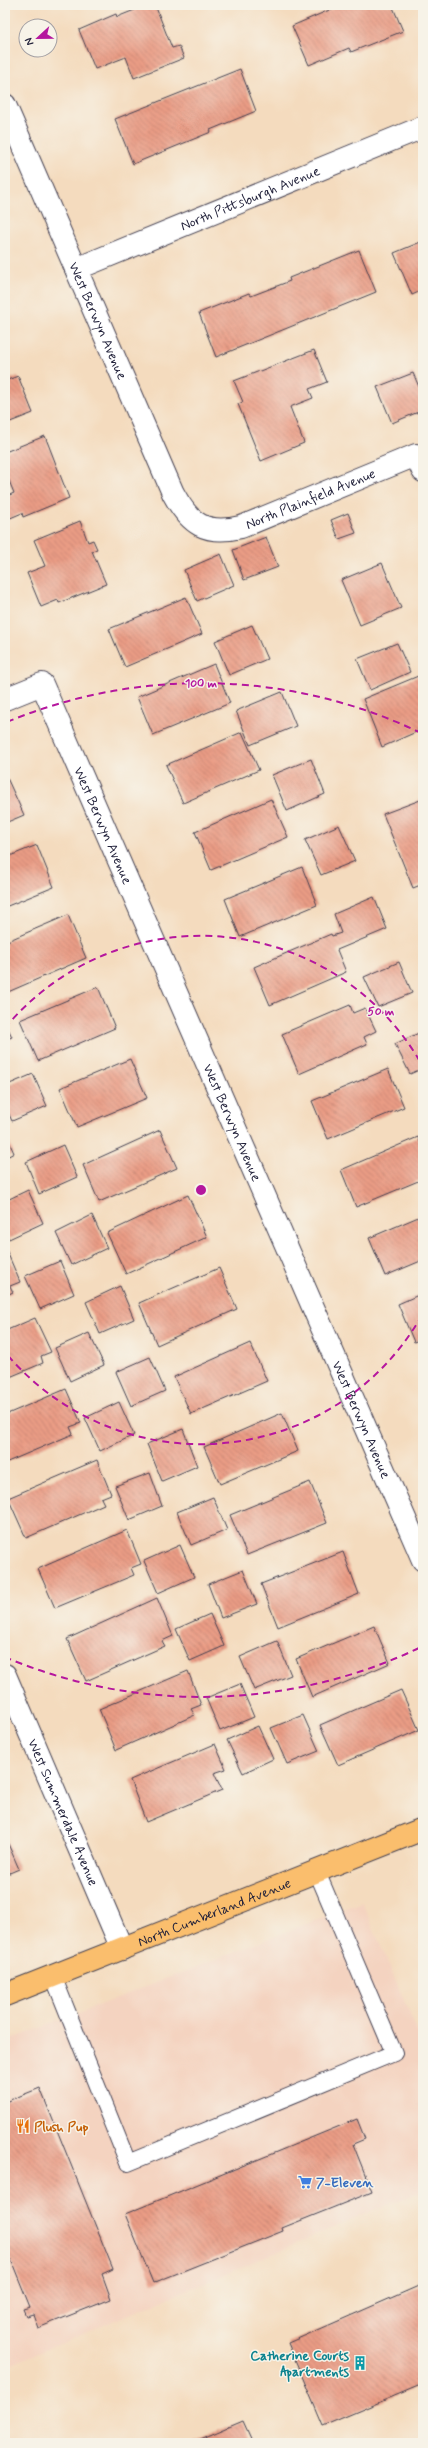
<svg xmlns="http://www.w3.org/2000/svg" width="428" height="2448" font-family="Mynerve,sans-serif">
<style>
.built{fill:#f4d3c0}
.building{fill:url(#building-back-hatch)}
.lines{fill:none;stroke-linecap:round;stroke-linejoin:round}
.service-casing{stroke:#423e4f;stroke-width:18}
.minor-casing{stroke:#423e4f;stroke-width:24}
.primary-casing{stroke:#423e4f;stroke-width:24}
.service{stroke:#fff;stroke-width:16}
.minor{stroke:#fff;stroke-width:22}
.primary{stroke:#fabe6d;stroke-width:22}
.ring{fill:none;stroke:#b5179e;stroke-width:2;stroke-dasharray:7 5}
.labels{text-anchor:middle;stroke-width:3;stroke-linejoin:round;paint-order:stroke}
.street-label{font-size:14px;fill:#22223b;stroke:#f7f3e8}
.food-label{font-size:14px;font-weight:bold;fill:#c56008;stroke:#f7f3e8;text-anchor:start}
.shop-label{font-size:14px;font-weight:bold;fill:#366cbe;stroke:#f7f3e8;text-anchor:start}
.culture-label{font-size:14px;font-weight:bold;fill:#0d838f;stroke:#f7f3e8;text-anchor:end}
.centre{fill:#b5179e;stroke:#f7f3e8;stroke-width:2}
.ring-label{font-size:12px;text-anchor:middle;font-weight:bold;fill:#b5179e;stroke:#f7f3e8;stroke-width:3;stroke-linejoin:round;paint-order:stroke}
</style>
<defs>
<pattern id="building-back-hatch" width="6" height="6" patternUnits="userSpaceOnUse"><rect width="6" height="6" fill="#ea9c85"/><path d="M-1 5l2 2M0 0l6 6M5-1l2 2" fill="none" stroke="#bd7f6e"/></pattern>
</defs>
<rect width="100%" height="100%" fill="#f7f3e8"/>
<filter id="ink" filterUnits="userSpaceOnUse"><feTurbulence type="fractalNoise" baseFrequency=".025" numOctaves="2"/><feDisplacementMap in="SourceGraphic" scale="8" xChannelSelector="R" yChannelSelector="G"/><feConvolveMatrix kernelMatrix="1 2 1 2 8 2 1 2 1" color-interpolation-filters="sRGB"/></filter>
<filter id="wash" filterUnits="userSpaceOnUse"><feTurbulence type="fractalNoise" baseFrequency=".012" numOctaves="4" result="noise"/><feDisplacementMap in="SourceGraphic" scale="16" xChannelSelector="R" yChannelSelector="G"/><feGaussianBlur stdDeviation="0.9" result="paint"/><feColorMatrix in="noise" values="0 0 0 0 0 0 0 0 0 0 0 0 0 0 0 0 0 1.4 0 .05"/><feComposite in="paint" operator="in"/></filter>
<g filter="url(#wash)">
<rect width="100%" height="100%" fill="#f4dbbe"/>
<path class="built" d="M362,1902L423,2045V2190L5,2367V2042Z"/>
<g id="blocks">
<path class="building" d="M147,5H155L172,48L179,46L184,58L134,78L126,57L95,69L79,30L116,14L117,17Z
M341,5H392L403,31L351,52L349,48L309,65L292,26Z
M419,5H423V13Z
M240,69L256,111L210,130L211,132L133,164L115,119Z
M423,241V290L412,295L394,253Z
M359,250L376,292L216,357L199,313L249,293L251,296L290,281L289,278Z
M314,350L327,382L309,389L313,398L290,407L304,443L261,461L238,404L243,402L234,381Z
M413,373L423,396V410L392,423L377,387Z
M18,376L33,413L5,424V381Z
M45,436L69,498L23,517L22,513L8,519L5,512V497L14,493L5,471V452Z
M348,513L356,533L339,539L331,520Z
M80,521L88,542L93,540L97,549L92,551L106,584L59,603L58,600L41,607L27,573L45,566L34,540Z
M266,537L278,567L244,580L233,550Z
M221,554L234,585L197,601L184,570Z
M382,563L401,608L360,625L341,580Z
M186,597L202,634L125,667L109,629Z
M252,625L267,659L229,675L215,641Z
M397,643L410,672L370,690L357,659Z
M214,664L230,703L153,735L137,697Z
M423,674V729L382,747L363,699Z
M282,692L296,726L250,745L236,711Z
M242,732L259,770L183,803L166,765Z
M311,759L325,794L287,811L272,775Z
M7,778L24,815L5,823V779Z
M271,799L288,837L211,870L195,832Z
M423,799V884L413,888L383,814Z
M339,825L355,861L321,875L305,840Z
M37,845L54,887L5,907V858Z
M302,867L317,905L240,937L225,899Z
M374,897L387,929L337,950L346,972L270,1005L254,967L331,934L332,936L341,933L334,914Z
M68,915L86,958L8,992L5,985V942Z
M399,962L412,993L378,1007L364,977Z
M98,987L115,1028L38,1061L20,1020Z
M350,1005L353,1013L365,1008L376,1031L364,1037L367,1044L299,1074L282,1034Z
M5,1022L12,1037L5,1040Z
M423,1031V1068L410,1074L395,1044Z
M130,1059L147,1098L77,1127L60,1088Z
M388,1069L404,1107L328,1139L312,1101Z
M33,1074L47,1106L12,1121L5,1106V1086Z
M160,1130L177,1168L99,1202L83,1165Z
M5,1133L14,1153L5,1158Z
M418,1137L423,1149V1179L356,1207L341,1170Z
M63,1145L77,1177L39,1194L26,1162Z
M28,1190L43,1223L9,1239L5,1231V1201Z
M188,1195L207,1237L126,1274L107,1233Z
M92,1215L107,1248L71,1265L56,1233Z
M423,1215V1260L385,1276L369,1238Z
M5,1247L20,1282L10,1286L13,1292L5,1296Z
M60,1261L74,1294L40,1309L25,1276Z
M219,1268L237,1309L157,1345L139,1303Z
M120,1286L134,1319L100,1334L86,1302Z
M423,1293V1338L414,1342L398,1304Z
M35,1318L51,1352L41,1356L43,1363L5,1379V1331Z
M89,1333L104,1365L70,1381L55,1348Z
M250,1343L267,1381L191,1414L174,1377Z
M150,1357L165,1391L131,1406L116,1372Z
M66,1389L81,1423L70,1427L73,1434L5,1463V1415Z
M119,1402L134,1435L100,1451L85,1418Z
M282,1413L298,1451L220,1484L204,1447Z
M183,1429L197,1466L162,1481L147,1444Z
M97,1460L111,1494L101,1498L104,1504L26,1538L8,1498Z
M150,1473L162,1506L129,1520L115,1486Z
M310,1482L327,1523L247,1555L230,1515Z
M213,1497L227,1530L191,1545L177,1512Z
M127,1530L141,1564L131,1568L134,1575L55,1608L38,1569Z
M180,1545L194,1577L158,1593L144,1561Z
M343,1552L359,1594L278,1627L261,1584Z
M243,1570L257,1604L221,1618L208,1584Z
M157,1598L173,1636L162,1641L165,1646L86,1681L67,1639Z
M210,1614L224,1646L190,1661L176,1629Z
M374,1626L390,1663L312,1697L296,1659Z
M277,1641L291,1675L254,1690L240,1657Z
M188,1671L201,1705L191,1709L195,1715L116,1750L99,1709Z
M240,1684L254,1717L220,1731L206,1698Z
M401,1690L419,1730L338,1765L320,1725Z
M303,1715L319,1751L287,1764L271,1728Z
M258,1726L273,1759L243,1773L227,1740Z
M215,1744L226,1769L214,1773L222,1790L146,1822L130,1780Z
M5,1837L19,1869L5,1875Z
M40,2088L113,2269L102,2274L111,2299L38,2328L33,2314L26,2316L23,2309L30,2307L5,2245V2102Z
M357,2119L365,2139L353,2144L372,2192L282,2228L283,2231L153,2283L125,2214Z
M423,2284V2384L323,2426L288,2343Z
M243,2421L253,2443H191Z"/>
</g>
</g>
<g filter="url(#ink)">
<use href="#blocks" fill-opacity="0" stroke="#423e4f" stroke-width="1"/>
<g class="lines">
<defs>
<path id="service" d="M53,1976L128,2163L394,2053L317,1872"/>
<g id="minor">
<path id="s1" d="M5,105L173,493C190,525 206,535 241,527L416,455L423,471"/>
<path id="s2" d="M76,269L423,127"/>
<path id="s3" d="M5,699L42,684L423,1560"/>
<path id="s4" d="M5,1675L122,1949"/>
</g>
<g id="primary">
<path id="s5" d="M5,1995L423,1829"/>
</g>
</defs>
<use href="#service" class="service-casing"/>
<use href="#minor" class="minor-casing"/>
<use href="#primary" class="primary-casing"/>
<use href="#service" class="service"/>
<use href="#minor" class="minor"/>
<use href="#primary" class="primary"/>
</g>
</g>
<g class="ring">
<path d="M422 1315A254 254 0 0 1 5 1352M5 1028A254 254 0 0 1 422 1065"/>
<path d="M419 1648A507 507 0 0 1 7 1658M7 722A507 507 0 0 1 419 732"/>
</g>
<defs>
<symbol id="restaurant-bare" viewBox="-9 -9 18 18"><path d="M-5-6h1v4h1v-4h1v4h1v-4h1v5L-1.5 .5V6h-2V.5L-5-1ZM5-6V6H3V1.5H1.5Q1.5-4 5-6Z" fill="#e8710a" stroke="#f7f3e8" stroke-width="2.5" paint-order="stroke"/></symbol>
<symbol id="supermarket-bare" viewBox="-9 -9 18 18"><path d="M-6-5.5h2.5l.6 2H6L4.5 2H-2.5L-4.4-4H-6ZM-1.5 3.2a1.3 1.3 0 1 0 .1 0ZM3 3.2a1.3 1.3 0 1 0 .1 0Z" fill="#3f7fe0" stroke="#f7f3e8" stroke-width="2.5" paint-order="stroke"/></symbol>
<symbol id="building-bare" viewBox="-9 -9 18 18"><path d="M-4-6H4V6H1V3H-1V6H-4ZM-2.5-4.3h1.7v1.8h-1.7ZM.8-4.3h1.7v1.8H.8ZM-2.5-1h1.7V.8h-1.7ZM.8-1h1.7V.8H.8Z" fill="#0f9aa8" stroke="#f7f3e8" stroke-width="2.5" paint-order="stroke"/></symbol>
</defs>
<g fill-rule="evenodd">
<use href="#restaurant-bare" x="13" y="2116" width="20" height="20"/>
<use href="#supermarket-bare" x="295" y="2172" width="20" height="20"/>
<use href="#building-bare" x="350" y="2353" width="20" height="20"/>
</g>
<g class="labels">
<g class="street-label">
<text dy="5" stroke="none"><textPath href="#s2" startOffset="188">North Pittsburgh Avenue</textPath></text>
<text dy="5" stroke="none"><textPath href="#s1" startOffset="235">West Berwyn Avenue</textPath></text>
<text dy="5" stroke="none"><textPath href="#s1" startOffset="582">North Plainfield Avenue</textPath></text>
<text dy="5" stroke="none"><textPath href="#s3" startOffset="194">West Berwyn Avenue</textPath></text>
<text dy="5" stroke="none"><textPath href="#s3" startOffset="518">West Berwyn Avenue</textPath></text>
<text dy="5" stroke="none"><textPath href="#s3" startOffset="842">West Berwyn Avenue</textPath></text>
<text dy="5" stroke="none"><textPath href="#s4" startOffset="149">West Summerdale Avenue</textPath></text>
<text dy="5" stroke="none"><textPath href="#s5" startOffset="225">North Cumberland Avenue</textPath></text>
</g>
<g class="food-label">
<text x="34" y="2131">Plush Pup</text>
</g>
<g class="shop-label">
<text x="316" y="2187">7-Eleven</text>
</g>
<g class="culture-label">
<text x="349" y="2360">Catherine Courts<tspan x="349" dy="16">Apartments</tspan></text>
</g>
</g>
<circle cx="201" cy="1190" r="6" class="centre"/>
<g class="ring-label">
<text x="201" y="687">100 m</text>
<text x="381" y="1015">50 m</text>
</g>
<rect width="428" height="2448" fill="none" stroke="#f7f3e8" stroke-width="20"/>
<g transform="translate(38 38) rotate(248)"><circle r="19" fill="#f7f3e8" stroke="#a29fa3"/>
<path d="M0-3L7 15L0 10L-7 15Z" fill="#b5179e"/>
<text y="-6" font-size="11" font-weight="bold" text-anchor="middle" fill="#22223b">N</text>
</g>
</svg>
